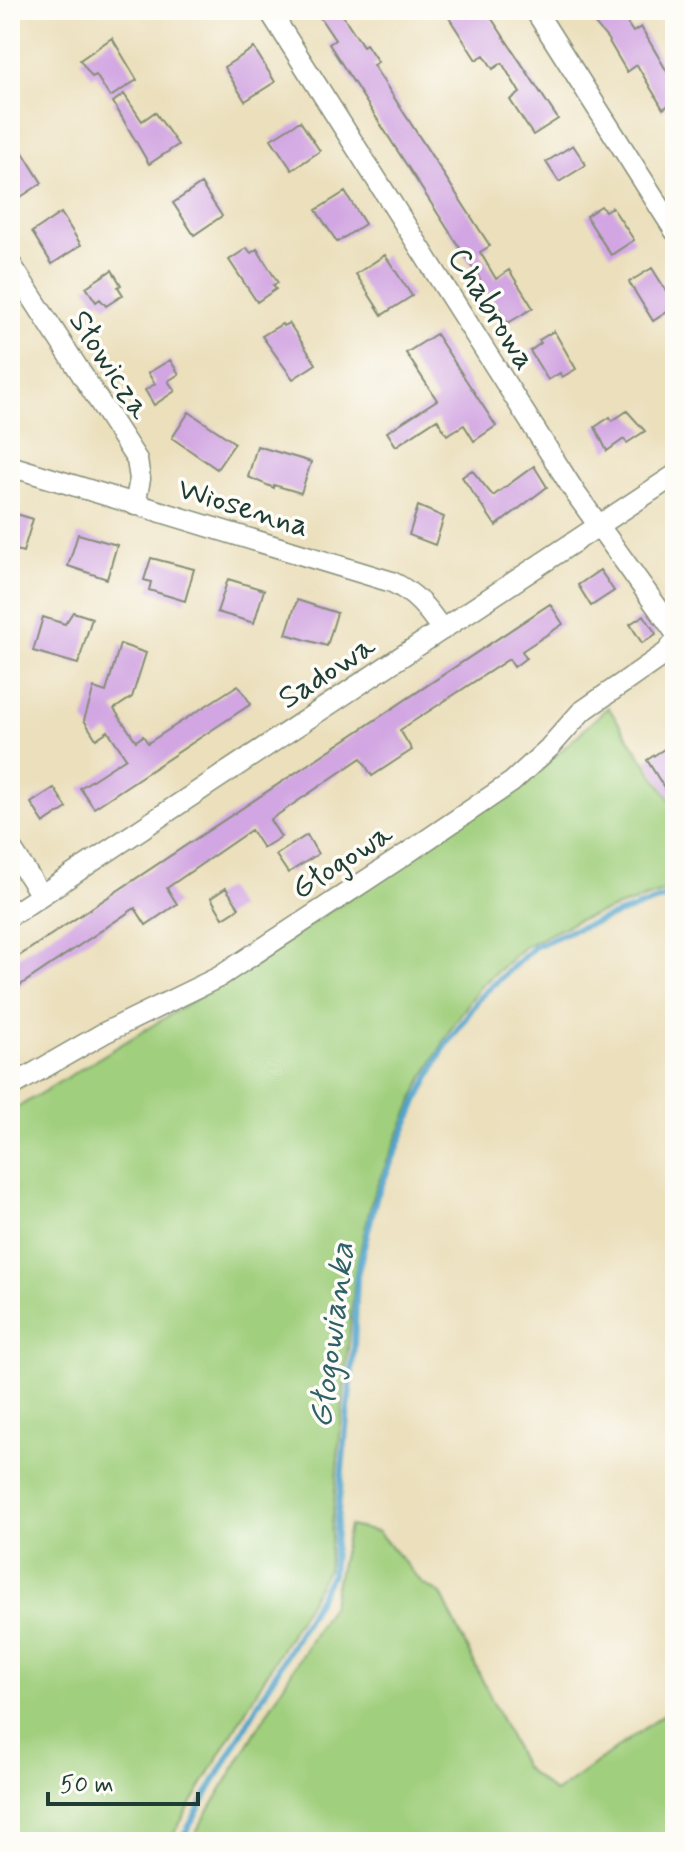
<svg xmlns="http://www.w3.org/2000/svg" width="685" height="1852" font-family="Mynerve,sans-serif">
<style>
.green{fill:#a0cf7d;stroke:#608658;stroke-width:2}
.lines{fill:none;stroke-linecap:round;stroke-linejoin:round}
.stream{stroke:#50a4cc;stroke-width:6}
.building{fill:#d2a6e2}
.minor-casing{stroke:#858e78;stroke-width:23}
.minor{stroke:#fff;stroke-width:20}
.labels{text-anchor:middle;stroke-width:7;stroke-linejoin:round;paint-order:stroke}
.street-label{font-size:32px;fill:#1f3d34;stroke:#fdfcf7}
.water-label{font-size:34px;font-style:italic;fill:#306169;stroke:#fdfcf7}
</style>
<rect width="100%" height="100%" fill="#fdfcf7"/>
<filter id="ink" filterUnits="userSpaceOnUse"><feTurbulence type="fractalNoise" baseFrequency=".0125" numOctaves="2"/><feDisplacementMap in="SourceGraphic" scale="16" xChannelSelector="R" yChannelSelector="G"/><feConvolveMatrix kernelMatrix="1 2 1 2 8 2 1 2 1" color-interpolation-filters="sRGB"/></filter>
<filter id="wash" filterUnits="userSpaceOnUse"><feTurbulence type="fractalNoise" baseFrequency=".006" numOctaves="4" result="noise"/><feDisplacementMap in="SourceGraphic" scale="32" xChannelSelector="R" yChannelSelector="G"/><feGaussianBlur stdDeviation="1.8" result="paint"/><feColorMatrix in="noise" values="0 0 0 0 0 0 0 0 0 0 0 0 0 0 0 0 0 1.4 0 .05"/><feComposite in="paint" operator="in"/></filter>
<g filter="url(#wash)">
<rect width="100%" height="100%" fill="#ebdfbc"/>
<path class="green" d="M608,707L675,807V888L576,921L524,947L480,987L454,1024L420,1084L373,1195L355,1272L328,1569L169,1842H10V1112L234,976L549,762Z
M349,1526L378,1532L423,1584L441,1594L524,1767L555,1793L675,1706V1842H190L332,1604Z"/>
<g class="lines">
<path class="stream" d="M180,1842L332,1574L354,1346L357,1275L376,1198L418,1099L443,1050L481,996L534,947L567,932L675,894"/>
</g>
<g id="blocks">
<path class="building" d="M315,10H339L363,46L366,44L378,62L373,65L490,246L480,252L496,279L509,270L533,308L508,323L329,44L335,40Z
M444,10H486L558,119L533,135L510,100L520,93L502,63L493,69L484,55L476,60Z
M583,10H618L633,32L641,27L669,75L675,71V101L663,109L637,65L627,72L607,38Z
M112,38L137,80L110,97L96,75L92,77L80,60Z
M254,48L275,82L245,101L224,67Z
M124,94L142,121L155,112L178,145L149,164L113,102Z
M300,121L320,151L292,170L271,139Z
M573,145L586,165L559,182L546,162Z
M22,151L42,183L10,204V159Z
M201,184L222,216L194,235L173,203Z
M345,192L365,224L337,242L316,210Z
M601,206L605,211L612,207L634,240L611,255L586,216Z
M61,213L81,245L52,264L32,232Z
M247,248L251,253L257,249L278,283L273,285L276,289L257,302L229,260Z
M385,255L412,296L382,315L356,274Z
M652,268L673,302L667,306L670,310L653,321L629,282Z
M112,270L121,285L118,287L123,295L106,306L100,299L96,302L86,287Z
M289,323L316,364L293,379L262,336L282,324L283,326Z
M554,331L576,369L562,377L560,373L548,380L530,351L541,343L539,340Z
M436,334L496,426L474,441L464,425L447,435L437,419L396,446L387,432L437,400L406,353Z
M170,360L179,374L168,381L175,391L154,405L145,390L155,384L148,373Z
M627,411L645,431L627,443L624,439L607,451L595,427L610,417L612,421Z
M189,412L235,443L217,469L172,438Z
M257,446L311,462L301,493L274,485V488L248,477Z
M534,466L547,487L496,526L462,477L472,470L493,496Z
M418,506L444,517L435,545L409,535Z
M10,512L33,519L23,552L10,548Z
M78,534L117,545L107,579L68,566Z
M151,558L194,569L185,601L149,590L151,582L144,580Z
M600,570L614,591L591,606L578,585Z
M228,579L264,590L254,623L217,612Z
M297,600L337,613L327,646L286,634Z
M550,604L563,624L522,651L526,658L514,667L509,659L400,730L412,750L372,776L361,758L270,820L281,837L263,848L251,830L167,888L177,904L146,925L135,908L16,988L10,979V962Z
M73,612L92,618L78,664L33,651L43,617L65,624Z
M644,615L656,634L642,643L630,624Z
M120,644L146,653L132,697L114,709L136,741L143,736L148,743L238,685L251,704L94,808L80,788L126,758L108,731L96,739L84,720L94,688L106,692Z
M675,742V805L647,760Z
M54,788L67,808L44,823L31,803Z
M307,835L318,854L288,873L276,855Z
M226,888L239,908L223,918L211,898Z"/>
</g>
</g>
<g filter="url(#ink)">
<use href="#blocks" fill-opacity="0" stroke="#858e78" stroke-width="2"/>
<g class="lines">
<defs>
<path id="minor" d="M269,10L576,494L675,632
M535,10L675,231
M10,263L137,460L140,479L135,505
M10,466L392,582C415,593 428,609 442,630
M10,847L41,895
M10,916L675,475
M10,1087L104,1033L219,977L400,858L512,782L549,748L581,712L666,653L675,642"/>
</defs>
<use href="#minor" class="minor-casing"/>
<use href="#minor" class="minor"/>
</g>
</g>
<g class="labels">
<g class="street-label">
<text transform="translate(493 308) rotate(58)" y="11">Chabrowa</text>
<text transform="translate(111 364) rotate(57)" y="11">Słowicza</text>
<text transform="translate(244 506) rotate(17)" y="11">Wiosenna</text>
<text transform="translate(326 671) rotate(-33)" y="11">Sadowa</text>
<text transform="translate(341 860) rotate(-33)" y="11">Głogowa</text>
</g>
<g class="water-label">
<text transform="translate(330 1335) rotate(-83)" y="12">Głogowianka</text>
</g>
</g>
<rect width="685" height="1852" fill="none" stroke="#fdfcf7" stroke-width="40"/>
<path d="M48 1792v12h150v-12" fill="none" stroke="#1f3d34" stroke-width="4"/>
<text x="60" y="1792" font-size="24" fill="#1f3d34" stroke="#fdfcf7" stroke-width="6" paint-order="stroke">50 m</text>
</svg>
